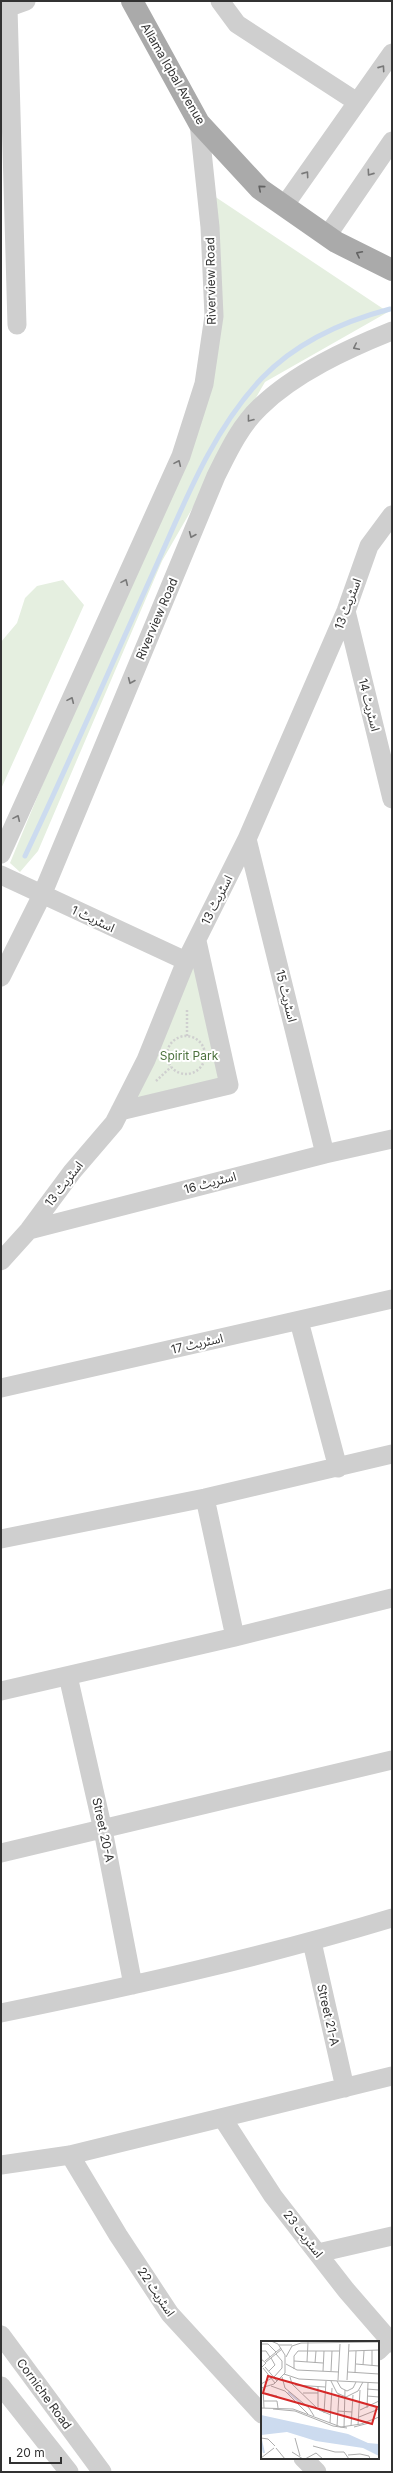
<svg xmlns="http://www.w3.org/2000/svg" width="393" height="2473" font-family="Inter,'Noto Sans Arabic',sans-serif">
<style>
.green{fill:#e5efe0}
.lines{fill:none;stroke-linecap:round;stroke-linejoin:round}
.stream{stroke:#ccdbef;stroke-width:5}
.path{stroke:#cfcfcf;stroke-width:2.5;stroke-dasharray:2 2;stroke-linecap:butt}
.minor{stroke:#cfcfcf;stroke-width:19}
.major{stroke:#aaa;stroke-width:22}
.oneway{stroke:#797979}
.oneway2{stroke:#626262}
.labels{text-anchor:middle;stroke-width:4;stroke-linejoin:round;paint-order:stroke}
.street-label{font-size:12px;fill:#323232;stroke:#fff}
.park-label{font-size:12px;fill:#4b713c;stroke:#fff}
.inset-river{fill:none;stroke:#ccdbef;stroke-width:2}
.inset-road{fill:none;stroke:#adadad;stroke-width:1}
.view{fill:#d62828;fill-opacity:0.15;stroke:#d62828;stroke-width:2}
.inset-edge{fill:none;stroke:#323232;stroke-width:2}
</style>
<rect width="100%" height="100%" fill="#fff"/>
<path class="green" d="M214,196L388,312L265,382L162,561L38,851L20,872L10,863L145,536L217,354Z
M63,580L84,605L1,789V642L17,623L25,598L37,586Z
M198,947L229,1080L134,1105Z"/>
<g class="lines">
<path class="stream" d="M25,856C69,763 110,668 152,575C183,507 210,433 262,378C296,343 344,321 390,309"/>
<path class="path" d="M187,1010V1036
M167 1055a19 19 0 1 1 38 0a19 19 0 1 1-38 0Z
M156,1081L171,1067"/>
<path class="minor" d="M220,1L237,24L357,102
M8,8L17,325
M1,10L26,1
M284,206L392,53
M327,236L392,141
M346,611L392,799
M247,839L325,1154
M1,854L181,456L204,384L214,316L210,227L199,123
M1,875L186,961
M1,977L42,895L216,476C228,452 240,426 260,407C295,373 347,349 392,331
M120,1111L229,1085L197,941
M29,1230L325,1154L392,1139
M1,1261L29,1230L72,1172L114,1123L146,1060L186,961L247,839L346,611L369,546L392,515
M299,1321L338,1468
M1,1388L392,1299
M205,1498L235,1637
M1,1539L205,1498L392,1454
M68,1676L103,1830L133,1985
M1,1691L235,1637L392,1598
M1,1853L392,1760
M312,1942L345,2088
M1,2013C132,1986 263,1957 392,1918
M223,2119L273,2196L346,2290L392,2343
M70,2155L118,2235L170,2314L262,2414
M1,2165L70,2155L392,2076
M318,2253L392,2236
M1,2335L102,2472
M378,2351L390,2339
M1,2386L69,2472
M303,2458L317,2472"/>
<path class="major" d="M132,1L199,123L260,189L336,242L392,270"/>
</g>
<defs><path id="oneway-chevron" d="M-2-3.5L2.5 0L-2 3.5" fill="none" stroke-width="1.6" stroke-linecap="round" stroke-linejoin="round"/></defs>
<g class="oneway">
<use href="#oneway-chevron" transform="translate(382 68) rotate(-55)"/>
<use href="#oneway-chevron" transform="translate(370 173) rotate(125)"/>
<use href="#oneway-chevron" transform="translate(306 174) rotate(-55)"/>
<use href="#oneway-chevron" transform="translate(356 347) rotate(154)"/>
<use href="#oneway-chevron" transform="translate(250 419) rotate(128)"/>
<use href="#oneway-chevron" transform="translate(178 463) rotate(-66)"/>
<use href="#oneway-chevron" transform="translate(192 535) rotate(113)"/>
<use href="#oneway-chevron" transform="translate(125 582) rotate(-66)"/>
<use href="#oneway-chevron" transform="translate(131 681) rotate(113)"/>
<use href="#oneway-chevron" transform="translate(71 700) rotate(-66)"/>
<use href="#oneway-chevron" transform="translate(17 818) rotate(-66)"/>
</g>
<g class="oneway2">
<use href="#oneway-chevron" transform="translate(261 188) rotate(-139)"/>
<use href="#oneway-chevron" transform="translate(359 254) rotate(-153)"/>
</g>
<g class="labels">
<g class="street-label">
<text transform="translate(173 74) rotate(60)" y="4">Allama Iqbal Avenue</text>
<text transform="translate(211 281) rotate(-91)" y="4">Riverview Road</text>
<text transform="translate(348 604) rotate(-69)" y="4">اسٹریٹ 13</text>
<text transform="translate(157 619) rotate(-67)" y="4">Riverview Road</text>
<text transform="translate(369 705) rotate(76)" y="4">اسٹریٹ 14</text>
<text transform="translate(217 900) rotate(-63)" y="4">اسٹریٹ 13</text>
<text transform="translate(93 919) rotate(25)" y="4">اسٹریٹ 1</text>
<text transform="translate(286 996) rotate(76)" y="4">اسٹریٹ 15</text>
<text transform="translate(210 1183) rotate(-15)" y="4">اسٹریٹ 16</text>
<text transform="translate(64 1184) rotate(-52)" y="4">اسٹریٹ 13</text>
<text transform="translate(197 1344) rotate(-13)" y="4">اسٹریٹ 17</text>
<text transform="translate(103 1830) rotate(78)" y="4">Street 20-A</text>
<text transform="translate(328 2015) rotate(77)" y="4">Street 21-A</text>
<text transform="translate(303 2234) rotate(52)" y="4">اسٹریٹ 23</text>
<text transform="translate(156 2292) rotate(56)" y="4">اسٹریٹ 22</text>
<text transform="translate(44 2394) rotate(54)" y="4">Corniche Road</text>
</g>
<g class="park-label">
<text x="189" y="1060">Spirit Park</text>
</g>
</g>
<g transform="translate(261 2341)">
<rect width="118" height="118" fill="#fff"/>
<path d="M0,74L87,93L107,102L118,103V115L102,107L55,100L26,91L0,94Z" fill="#ccdbef"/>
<path class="inset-river" d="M27,51L40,62M0,99L3,112"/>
<path class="inset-road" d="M0,3H7L15,11M18,4H31M0,10H5L9,16M88,10L118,9M25,16L31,5L40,2L118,1M0,18L5,22L0,27M4,20L20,7M33,20L62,22M5,21L21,8M46,21L47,1M54,22L55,10M25,23L36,29L78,31M95,23L118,25M102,24L103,10M111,24V9M4,26L16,40M2,27L14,42M33,28V15L37,10H79M8,30L14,24L10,17M62,30L63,10M70,30L71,10M87,31L118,33M94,32L95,10M23,33L38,38L118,42M13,36L21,27V20L15,13M21,36L24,47L48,67L53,75M29,36L31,43L58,69L70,74M77,39L79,3M86,39L88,3M70,40L76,52L85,56L97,50L102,41M76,40L80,47L86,50L92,47L95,41M0,43L11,37M34,44L64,46M10,45L24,50L47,73M0,47L13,43L24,32V14L17,3L10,0M2,47L3,67M106,48L118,49M2,52L16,55M42,52H57M106,55L118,56M3,60H16L17,67M57,66V45M0,67L32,68L80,86L100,83L118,76M106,67L107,42M12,68L34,70L72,85L86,87M99,69L118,60M77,70L91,71M63,72L65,40M98,76L118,68M69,82L71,47M97,84L99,49M76,85L78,53M90,85L92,54M83,86L84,49M93,86L108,82M0,97L7,98L14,105M34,97L39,115M52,105L74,111H83L88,118M15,107L24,118M31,111L42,118M87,114L99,113L108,115L109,118M0,117L13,107M44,118L55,112L62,118"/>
<path class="view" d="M7,35L116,66L111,83L2,52Z"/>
<rect width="118" height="118" class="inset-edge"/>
</g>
<rect width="393" height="2473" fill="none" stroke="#323232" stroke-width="4"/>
<path d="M10 2457v6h51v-6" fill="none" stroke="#323232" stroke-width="2"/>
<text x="16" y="2457" font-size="12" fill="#323232" stroke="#ffffff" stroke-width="3" paint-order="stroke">20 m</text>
</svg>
